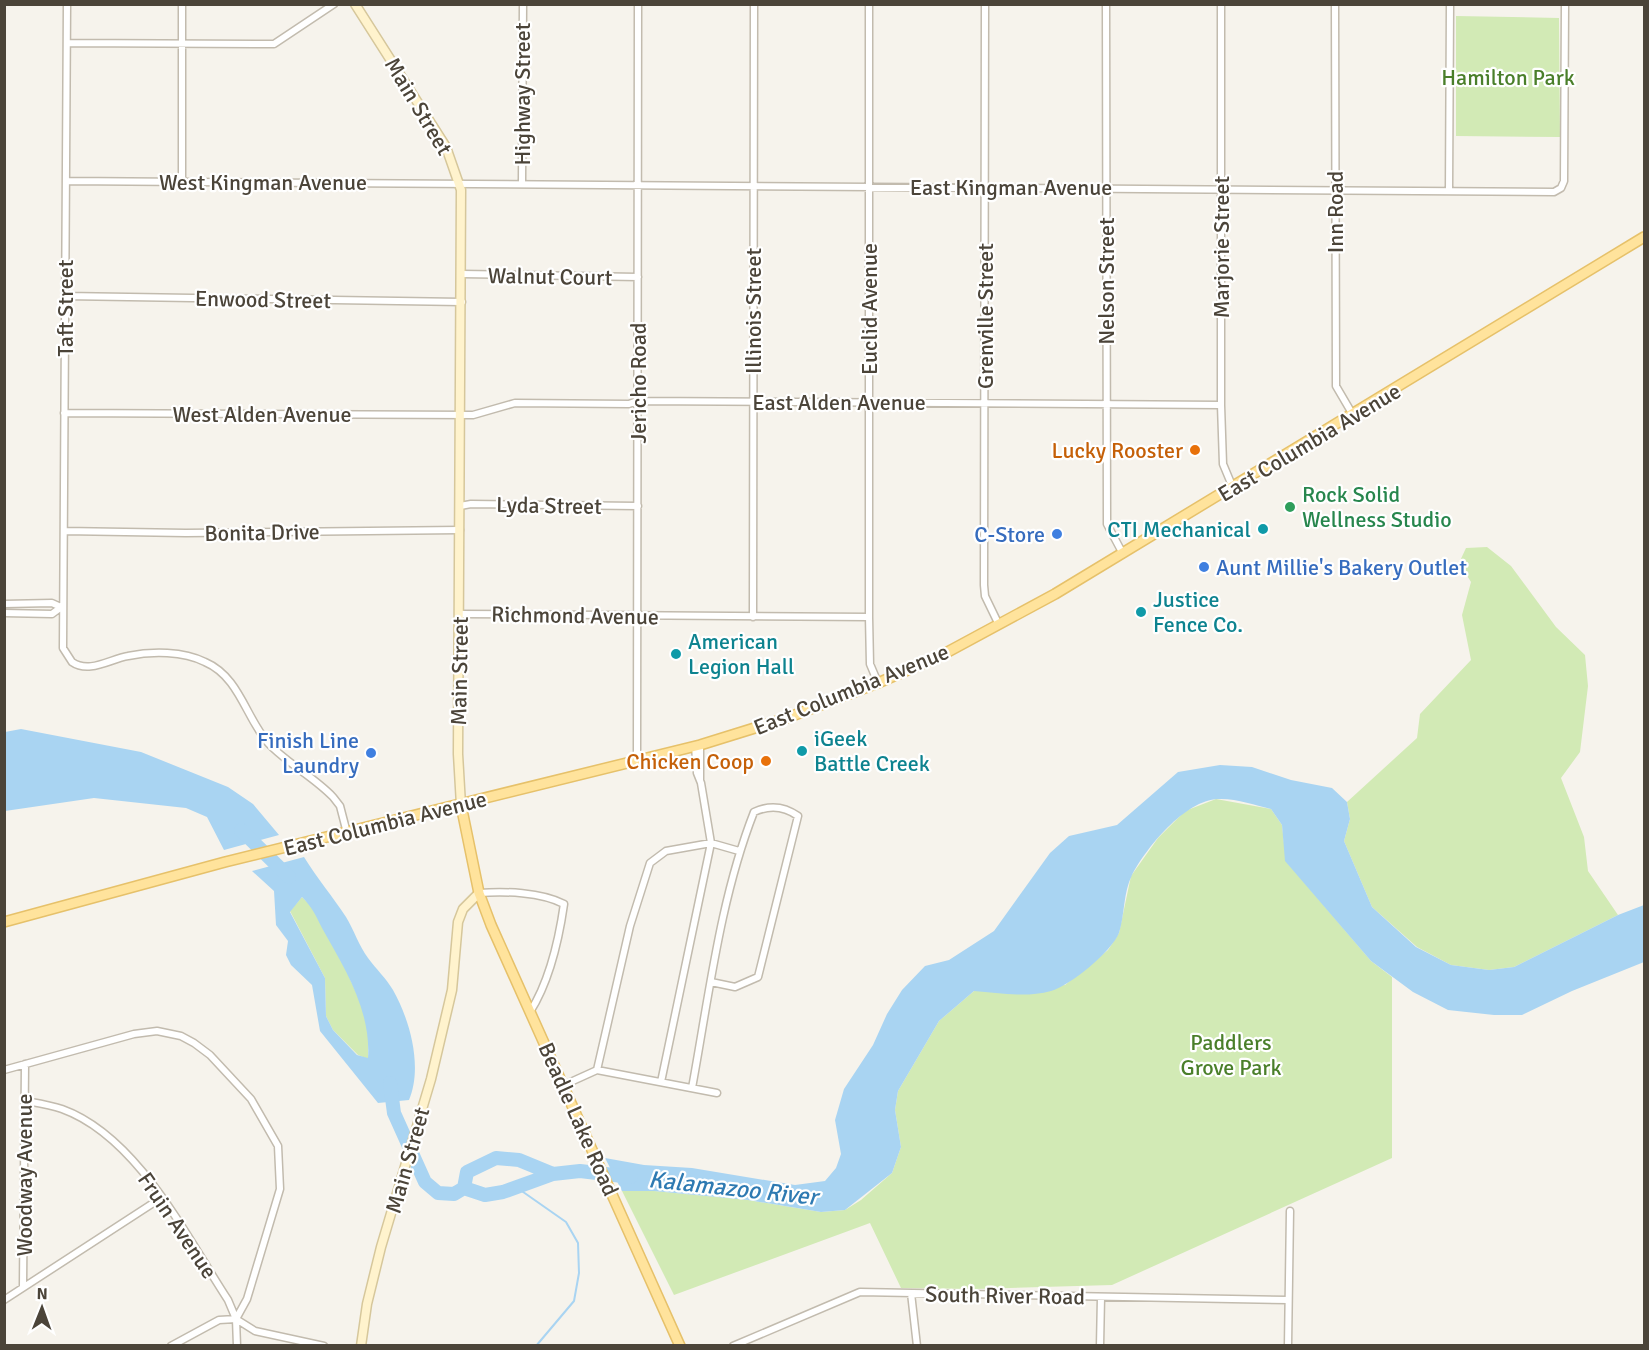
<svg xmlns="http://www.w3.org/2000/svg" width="1649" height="1350" font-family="Signika,sans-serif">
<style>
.green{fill:#d2eab5}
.water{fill:#a9d4f2;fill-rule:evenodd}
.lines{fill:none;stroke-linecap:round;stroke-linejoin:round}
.stream{stroke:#a9d4f2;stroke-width:2}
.river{stroke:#a9d4f2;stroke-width:14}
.street-casing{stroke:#c2bbae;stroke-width:9}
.secondary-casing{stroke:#d6c79b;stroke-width:11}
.primary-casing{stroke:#e6c16a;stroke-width:12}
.street{stroke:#fff;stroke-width:6}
.secondary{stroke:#fff3cd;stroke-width:8}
.primary{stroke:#ffe39c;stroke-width:9}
.food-dot{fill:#e8710a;stroke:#fff;stroke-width:2}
.leisure-dot{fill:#2e9e5b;stroke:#fff;stroke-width:2}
.culture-dot{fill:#0f9aa8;stroke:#fff;stroke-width:2}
.shop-dot{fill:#3f7fe0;stroke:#fff;stroke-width:2}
.labels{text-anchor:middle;stroke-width:4.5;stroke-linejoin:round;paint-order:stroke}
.park-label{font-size:22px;fill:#4a7f2a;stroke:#fff}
.street-label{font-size:22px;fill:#4b4439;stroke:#fff}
.food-label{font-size:22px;fill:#c56008;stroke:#fff;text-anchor:end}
.leisure-label{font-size:22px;fill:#27864d;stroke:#fff;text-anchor:start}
.culture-label{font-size:22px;fill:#0d838f;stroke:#fff;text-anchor:start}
.shop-label{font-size:22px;fill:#366cbe;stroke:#fff;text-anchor:end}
.water-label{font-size:24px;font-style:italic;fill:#2e7ab2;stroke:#fff}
</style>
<rect width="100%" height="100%" fill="#f6f3ec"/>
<path class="green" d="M1456,16L1559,18L1560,137L1456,136Z
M1487,547L1511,566L1556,627L1585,655L1588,686L1580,752L1561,778L1584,837L1588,871L1618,915L1514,967L1489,970L1451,965L1417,947L1372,907L1344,841L1350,819L1347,802L1417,738L1420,714L1471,660L1462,615L1471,582L1459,563L1466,548Z
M1216,799L1271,809L1282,825L1286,861L1371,961L1392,977V1158L1112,1285L974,1289L901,1288L870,1223L674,1295L622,1191H654L748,1200L821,1212L845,1210L861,1200L892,1173L901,1147L895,1110L898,1091L939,1021L974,991L1065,985L1108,950L1119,933L1131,876L1158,838L1185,811Z
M302,897L313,908L342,961L363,1008L368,1030V1059L358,1055L333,1030L326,1016L325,978L290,911Z"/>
<path class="water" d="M21,729L141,752L228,787L253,804L279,835L224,850L207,817L186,808L94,798L5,811V732Z
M1220,765L1252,767L1291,780L1332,788L1347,802L1350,819L1344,841L1372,907L1416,947L1451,965L1489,970L1514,967L1618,915L1644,905V962L1572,991L1522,1015H1494L1448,1010L1413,992L1371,961L1285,861L1282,825L1271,809C1255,805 1235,798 1218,799C1185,800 1146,848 1132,875C1123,893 1125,914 1119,933C1112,951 1070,986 1051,991C1026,998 999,993 974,991L939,1021L898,1091L895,1110L901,1147L892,1173L845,1210L821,1212L748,1200L654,1191H622L605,1158L644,1165L692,1168L795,1185L825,1181L836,1168L841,1154L835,1120L844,1089L873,1045L887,1014L902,990L925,966L949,960L994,931L1050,853L1069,836L1117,825L1178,772Z
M304,857C317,878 333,897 346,917C354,930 359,946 368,958C376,969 386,978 393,990C410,1020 423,1067 409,1100L378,1103L320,1031L312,985L291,965L286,955L288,941L276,925L274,891L252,871ZM302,897C312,907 316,916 322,928C345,969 371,1010 368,1058L357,1055L333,1030L326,1016L325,978L290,912Z"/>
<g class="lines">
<path class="stream" d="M516,1187L566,1222L578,1243L579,1273L574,1301L536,1346"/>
<path class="river" d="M241,830L289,877
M390,1083L394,1113L425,1182L438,1193L454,1194L464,1188L467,1172L496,1158L519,1160L553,1174L580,1171L631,1177
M464,1188L485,1195L503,1192L553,1174"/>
<defs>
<path id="street" d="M67,4L63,648L72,662C89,674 110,659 128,656C152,651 183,651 205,662C240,677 246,719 269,744C288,764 314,777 333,797L340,806L347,833
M869,4V617L870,664L878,683
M985,4L984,585L985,596L999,625
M1106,4L1107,524L1123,554
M1221,4V405L1223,464L1233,488
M1335,4L1336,386L1353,415
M67,43L274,44L334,4
M66,181L1554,192L1561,188L1564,181L1565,4
M182,182V4
M522,183L523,4
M1449,190L1450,4
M462,274L638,277
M65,296L462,302
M64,413L473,415L515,403L629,404L637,401L1221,405
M460,506L471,504L638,506
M64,531L186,533L460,530
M4,604L52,603L63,608
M4,613L52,614L60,608
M460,614L869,617
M753,617L754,4
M700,745V780
M637,761L638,4
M479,893C504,891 541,892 564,904C559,939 549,982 530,1012
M4,1070L134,1034L157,1031L181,1036L194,1043L210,1055L251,1099L278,1146L280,1189L247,1299L236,1319L237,1346
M597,1070L630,926L650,863L666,851L711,843L739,851
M661,1082L711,843L701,783L697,773L695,746
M564,1085L597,1070L717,1093
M692,1088C709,996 720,899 754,812C769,805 784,806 798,816L758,977L735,987L711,982
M26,1101C37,1103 50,1105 62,1109C137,1136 186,1236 228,1300L236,1319L255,1331L324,1346
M23,1286L25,1064
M911,1293L917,1346
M4,1300L161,1198
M171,1346L219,1320L236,1319
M733,1346L860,1292L1288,1300
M1100,1346L1101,1297
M1288,1346L1290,1211"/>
<path id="secondary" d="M355,4L446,147L461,190L458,754L461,805
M361,1346L367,1304L381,1247L431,1079L452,990L458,922L463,909L479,893"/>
<path id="primary" d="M461,805L479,893L491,925L680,1346
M4,922L225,862L700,745L787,718L878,683L942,655L1055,594L1644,237"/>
</defs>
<use href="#street" class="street-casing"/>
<use href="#secondary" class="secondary-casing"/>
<use href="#primary" class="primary-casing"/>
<use href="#street" class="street"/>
<use href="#secondary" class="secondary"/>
<use href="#primary" class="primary"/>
</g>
<g class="food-dot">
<circle cx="1195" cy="450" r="6"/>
<circle cx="766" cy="761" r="6"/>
</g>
<circle class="leisure-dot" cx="1290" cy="507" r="6"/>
<g class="culture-dot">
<circle cx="1263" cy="529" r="6"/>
<circle cx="1141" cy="612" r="6"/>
<circle cx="676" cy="654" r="6"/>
<circle cx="802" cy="751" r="6"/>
</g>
<g class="shop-dot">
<circle cx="1057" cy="534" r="6"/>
<circle cx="1204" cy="567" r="6"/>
<circle cx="371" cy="753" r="6"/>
</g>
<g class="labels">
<g class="park-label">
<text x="1508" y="85">Hamilton Park</text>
<text x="1231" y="1050">Paddlers<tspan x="1231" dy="25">Grove Park</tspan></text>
</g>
<g class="street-label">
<text transform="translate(522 94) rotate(-90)" y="8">Highway Street</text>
<text transform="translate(419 106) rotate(59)" y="8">Main Street</text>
<text x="263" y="190">West Kingman Avenue</text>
<text x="1011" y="195">East Kingman Avenue</text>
<text transform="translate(1335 212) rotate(-90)" y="8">Inn Road</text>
<text transform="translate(1221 247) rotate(-90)" y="8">Marjorie Street</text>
<text transform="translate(550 276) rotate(1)" y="8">Walnut Court</text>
<text transform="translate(1106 281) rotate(-90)" y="8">Nelson Street</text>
<text transform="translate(263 299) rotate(1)" y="8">Enwood Street</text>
<text transform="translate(65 308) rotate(-90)" y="8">Taft Street</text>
<text transform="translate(869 309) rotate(-90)" y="8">Euclid Avenue</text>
<text transform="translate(753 311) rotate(-90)" y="8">Illinois Street</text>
<text transform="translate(985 316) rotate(-90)" y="8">Grenville Street</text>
<text transform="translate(638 383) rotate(-90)" y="8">Jericho Road</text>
<text x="839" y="410">East Alden Avenue</text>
<text x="262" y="422">West Alden Avenue</text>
<text transform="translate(1309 442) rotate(-31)" y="8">East Columbia Avenue</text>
<text transform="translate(549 505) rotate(1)" y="8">Lyda Street</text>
<text transform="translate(262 532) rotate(-1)" y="8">Bonita Drive</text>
<text transform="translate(575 615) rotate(1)" y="8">Richmond Avenue</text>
<text transform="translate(459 671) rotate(-89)" y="8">Main Street</text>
<text transform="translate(851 689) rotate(-22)" y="8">East Columbia Avenue</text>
<text transform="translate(385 823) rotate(-14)" y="8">East Columbia Avenue</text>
<text transform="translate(579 1119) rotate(66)" y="8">Beadle Lake Road</text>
<text transform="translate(407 1160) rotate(-74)" y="8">Main Street</text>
<text transform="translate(24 1175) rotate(-90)" y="8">Woodway Avenue</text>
<text transform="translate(178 1225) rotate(56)" y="8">Fruin Avenue</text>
<text transform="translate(1005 1295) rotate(1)" y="8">South River Road</text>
</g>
<g class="food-label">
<text x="1183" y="458">Lucky Rooster</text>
<text x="754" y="769">Chicken Coop</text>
</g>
<g class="leisure-label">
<text x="1302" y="502">Rock Solid<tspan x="1302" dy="25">Wellness Studio</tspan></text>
</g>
<g class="culture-label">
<text x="1251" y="537" text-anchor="end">CTI Mechanical</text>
<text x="1153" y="607">Justice<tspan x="1153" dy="25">Fence Co.</tspan></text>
<text x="688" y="649">American<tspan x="688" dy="25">Legion Hall</tspan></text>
<text x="814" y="746">iGeek<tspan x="814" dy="25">Battle Creek</tspan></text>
</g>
<g class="shop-label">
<text x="1045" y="542">C-Store</text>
<text x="1216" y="575" text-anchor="start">Aunt Millie's Bakery Outlet</text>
<text x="359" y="748">Finish Line<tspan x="359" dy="25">Laundry</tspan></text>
</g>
<g class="water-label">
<text transform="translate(733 1188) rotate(6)" y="8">Kalamazoo River</text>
</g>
</g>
<rect width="1649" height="1350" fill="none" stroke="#4b4439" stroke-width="12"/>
<g transform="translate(42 1308) rotate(1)" stroke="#ffffff" stroke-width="4.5" paint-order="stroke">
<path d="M0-4.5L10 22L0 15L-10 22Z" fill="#4b4439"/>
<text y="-9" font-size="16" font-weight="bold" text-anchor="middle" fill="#4b4439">N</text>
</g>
</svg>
